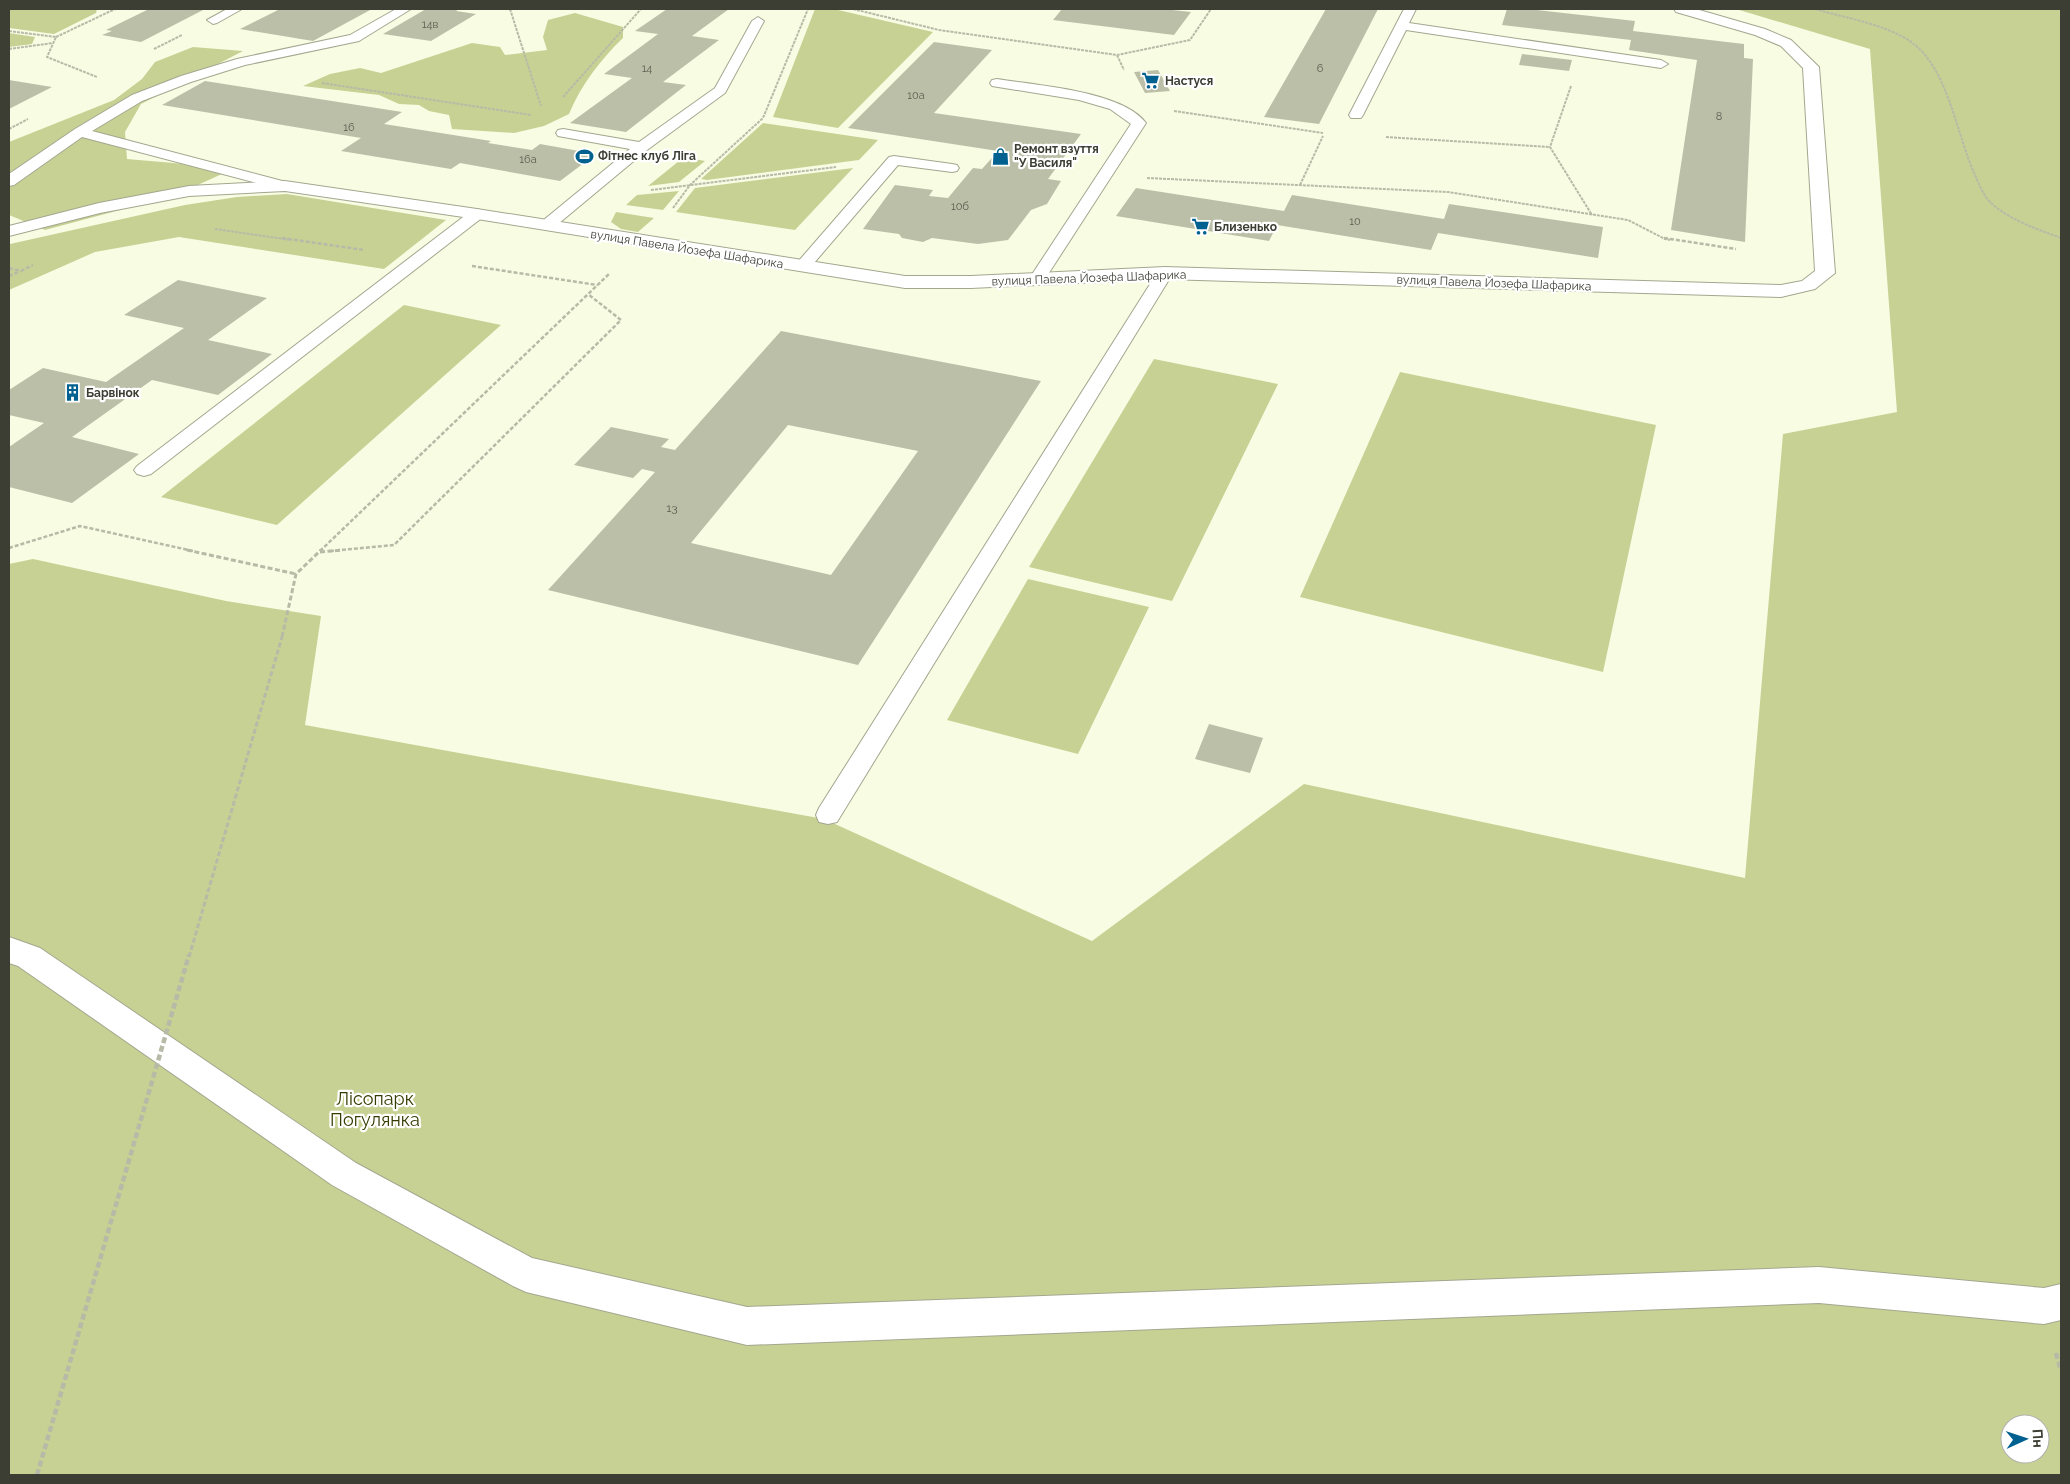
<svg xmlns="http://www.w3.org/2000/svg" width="2070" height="1484" font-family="Raleway,sans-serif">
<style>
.green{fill:#c8d194;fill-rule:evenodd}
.building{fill:#bbbfa7;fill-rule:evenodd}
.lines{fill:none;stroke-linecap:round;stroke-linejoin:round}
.lane-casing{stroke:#a3a78f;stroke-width:2}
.street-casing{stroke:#a3a78f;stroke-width:2}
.path-far3{stroke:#b7baa6;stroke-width:2;stroke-dasharray:3 1;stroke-linecap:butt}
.path-far2{stroke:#b7baa6;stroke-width:2.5;stroke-dasharray:4 2;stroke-linecap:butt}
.path-far1{stroke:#b7baa6;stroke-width:3;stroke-dasharray:5 2.5;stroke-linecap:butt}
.path{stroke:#b7baa6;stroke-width:4.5;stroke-dasharray:6 3;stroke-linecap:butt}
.lane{fill:#fff;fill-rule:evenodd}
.street{fill:#fff;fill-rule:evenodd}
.path-bridge-far1{stroke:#b7baa6;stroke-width:3;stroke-dasharray:5 2.5;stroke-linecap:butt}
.path-bridge{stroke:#b7baa6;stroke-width:4.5;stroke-dasharray:6 3;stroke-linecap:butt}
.labels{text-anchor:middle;stroke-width:4.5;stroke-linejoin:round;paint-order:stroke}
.far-number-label{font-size:11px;fill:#5c5e51}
.far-poi-label{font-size:12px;font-weight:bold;fill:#3c3e34;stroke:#fff;text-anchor:start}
.far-street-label{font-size:12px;fill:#3c3e34;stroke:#fff}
.number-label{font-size:12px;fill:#5c5e51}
.near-park-label{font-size:18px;fill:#363b00;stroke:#fff}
</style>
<rect width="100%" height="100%" fill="#f8fce3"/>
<path class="green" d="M9,9H97L96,13L54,34L9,28Z
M815,9H834L933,32L838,128L773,117Z
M1736,9H2061V1475H9V564L33,559L226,601L321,616L305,725L824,819L1092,941L1304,784L1745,878L1783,434L1897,412L1870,49ZM2010,1424H2040V1454H2010Z
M575,13L623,27V38C601,59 581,85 569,114L544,126L514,133L452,129L449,115L429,111L419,105L399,104L379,95L303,86L330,74L360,68L381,73L472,43L500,47L505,55L547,50L543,37L548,20Z
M9,33L35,37L32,44L9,47Z
M193,47L243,51L141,104L125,132L127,159L185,164L222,174L191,188L120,210L45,230L9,215V142L114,100L142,79L155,62Z
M763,123L878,140L859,160L707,180L701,179Z
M684,157L705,161L679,182L648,186Z
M853,168L795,230L676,212L695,188Z
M679,191L663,210L626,205L637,195Z
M287,194L446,220L384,269L179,237L95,252L9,290L10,244L185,205L237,197Z
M616,212L654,218L638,232L621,229L611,222Z
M404,305L501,325L277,525L161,497Z
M1154,359L1278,384L1172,601L1029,567Z
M1400,372L1656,425L1603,672L1300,597Z
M1028,579L1149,607L1078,754L947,720Z"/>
<path class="building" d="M149,9H205L141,42L102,35L112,31L106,30Z
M280,9H372L313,41L240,29Z
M426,9H459L456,11L476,14L431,41L383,34Z
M667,9H729L692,36L719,40L663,82L686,85L626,132L570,123L632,78L604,74L658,34L635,31Z
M1062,9H1163L1191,12L1174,35L1053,20Z
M1326,9H1378L1319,124L1264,117Z
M1507,9H1528L1635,21L1633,31L1744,44V58L1753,59L1745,242L1671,230L1697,60L1629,50L1631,40L1502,25Z
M934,42L992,50L934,113L1081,134L1048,179L1061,181L1047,204L1031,210L1008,240L978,244L932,238L923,242L902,238L899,234L863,229L895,185L933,190L929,196L948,198L973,168L982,169L998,151L848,128Z
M1522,54L1572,60L1569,71L1519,65Z
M1158,70L1170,91L1145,93L1134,72Z
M9,80L52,87L9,109Z
M205,81L402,112L384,124L491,141L488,143L532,150L540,144L596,154L560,181L460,163L451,169L341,151L361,138L162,105Z
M1136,188L1284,211L1292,195L1444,219L1449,204L1603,227L1598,258L1438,233L1431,250L1277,225L1269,241L1116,216Z
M178,280L267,298L208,340L272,354L218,395L152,380L72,437L139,454L72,503L9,487V447L44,423L9,415V390L43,368L106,382L184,328L124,315Z
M781,331L1041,381L858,665L548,590L655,472L642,469L633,478L574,465L611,427L669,439L661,447L675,450ZM788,425L918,451L831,575L691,543Z
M1209,724L1263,738L1250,773L1195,759Z"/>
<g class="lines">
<defs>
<path id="lane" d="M227,9H242L217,23L213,24L207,20Z
M396,9H411L359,41L245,65L191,82L142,101L92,131L290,183L293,186L290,189H280L82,137L14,185L9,186V174L75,129L132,95L181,76L237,59L350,35Z
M1404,9H1416L1409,23L1661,60L1668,64L1661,68L1406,30L1363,115L1361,118H1351L1349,115Z
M758,17L764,21L725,93L647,150L552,229H540L538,226L540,223L630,149L558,136L556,133L558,130L563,129L639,142L715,88L752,21Z
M997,79C1035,85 1123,91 1146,123L1045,279L1043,283H1031L1029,279L1131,124L1110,109L1079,100L992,86L990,83L992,80Z
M894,156L952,164L957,165L959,168L957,171L952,172L898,165L808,270H796L794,267L796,264L889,157Z
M477,209L483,211L485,214L483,217L151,474L144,476L137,474L134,470L137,466L471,211Z
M1165,268L1171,270L1173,273L837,822L828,824L819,822L816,815L819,808L1157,273L1159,270Z"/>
<path id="street" d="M1674,9H1696L1765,29L1791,40L1819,67L1835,273L1815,289L1781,297L1165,279L971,288H905L477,219L285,191L189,196L100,213L9,236V226L99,203L189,186L285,181L477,209L905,276H971L1165,267L1781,285L1802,281L1815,271L1803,68L1781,46L1755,35L1676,12Z
M9,937L40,948L356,1163L532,1258L747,1307L1819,1267L2044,1288L2061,1284V1320L2044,1324L1819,1303L747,1345L526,1292L513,1286L332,1185L18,966L9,963Z"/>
</defs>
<use href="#lane" class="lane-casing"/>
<use href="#street" class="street-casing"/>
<path class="path-far3" d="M510,9L541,106
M853,9L939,30L1117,55L1190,40L1211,9
M1815,9C1845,18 1891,25 1915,45C1949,73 1957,136 1975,175C1979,184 1983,195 1990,202C2009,220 2037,229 2061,238
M9,31L56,37L47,57L97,77
M56,37L115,9
M9,49L53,43
M154,49L182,35
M1117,55L1124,70
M322,83L531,115
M1571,86L1550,147L1592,215
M563,97L641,9
M1174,111L1323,133
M9,129L28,119
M1386,137L1550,147
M1147,178L1448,192L1628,220L1665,239L1670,240
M1300,185L1323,136
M651,190L836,167
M673,208L690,185L763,118L808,9
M215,229L291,240"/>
<path class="path-far2" d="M282,238L364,250
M1664,238L1736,249
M472,266L597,285
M9,268L21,271L33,265
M9,276L20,271
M9,548L80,526L193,551
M320,551L609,274
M330,551L394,545L621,320L588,294"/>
<path class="path-far1" d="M187,550L296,574
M320,552L343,550
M282,637L296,574L321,550"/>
<path class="path" d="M2056,1353L2061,1371"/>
<use href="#lane" class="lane"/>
<use href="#street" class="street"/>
<path class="path-bridge-far1" d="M189,957L282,637"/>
<path class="path-bridge" d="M37,1475L189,955"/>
</g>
<defs>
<symbol id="supermarket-bare" viewBox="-9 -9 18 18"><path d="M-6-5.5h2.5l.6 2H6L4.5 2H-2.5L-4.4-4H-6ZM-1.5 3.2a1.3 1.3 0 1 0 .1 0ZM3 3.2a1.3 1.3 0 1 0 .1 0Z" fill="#006190" stroke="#fff" stroke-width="2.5" paint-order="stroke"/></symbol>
<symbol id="stadium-bare" viewBox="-9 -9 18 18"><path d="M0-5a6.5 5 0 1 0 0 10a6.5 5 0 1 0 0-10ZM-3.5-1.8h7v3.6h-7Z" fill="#006190" stroke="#fff" stroke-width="2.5" paint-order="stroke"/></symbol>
<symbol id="shop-bare" viewBox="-9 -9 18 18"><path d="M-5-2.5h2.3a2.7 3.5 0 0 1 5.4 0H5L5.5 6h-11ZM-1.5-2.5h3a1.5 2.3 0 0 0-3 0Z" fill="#006190" stroke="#fff" stroke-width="2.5" paint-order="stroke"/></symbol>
<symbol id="building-bare" viewBox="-9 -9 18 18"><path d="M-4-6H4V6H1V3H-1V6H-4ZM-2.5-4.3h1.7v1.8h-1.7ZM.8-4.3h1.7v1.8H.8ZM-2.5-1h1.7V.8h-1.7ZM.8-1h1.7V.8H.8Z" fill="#006190" stroke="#fff" stroke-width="2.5" paint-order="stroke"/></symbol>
</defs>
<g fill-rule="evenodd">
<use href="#supermarket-bare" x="1138" y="68" width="25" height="25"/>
<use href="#stadium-bare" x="572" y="144" width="25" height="25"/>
<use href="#shop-bare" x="988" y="144" width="25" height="25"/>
<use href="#supermarket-bare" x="1188" y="214" width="25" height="25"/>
<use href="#building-bare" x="60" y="380" width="25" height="25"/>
</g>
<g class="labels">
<g class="far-number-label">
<text x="430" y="28">14в</text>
<text x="647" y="72">14</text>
<text x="1320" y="72">6</text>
<text x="916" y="99">10а</text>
<text x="1719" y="120">8</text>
<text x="349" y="131">16</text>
<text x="528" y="163">16а</text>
<text x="960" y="210">10б</text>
<text x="1355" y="225">10</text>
</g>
<g class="far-poi-label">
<text x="1165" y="85">Настуся</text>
<text x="1014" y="153">Ремонт взуття<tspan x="1014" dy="14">"У Василя"</tspan></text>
<text x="598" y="160">Фітнес клуб Ліга</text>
<text x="1214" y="231">Близенько</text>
<text x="86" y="397">Барвінок</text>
</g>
<g class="far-street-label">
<text transform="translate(687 249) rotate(9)" y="4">вулиця Павела Йозефа Шафарика</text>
<text transform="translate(1089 278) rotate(-2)" y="4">вулиця Павела Йозефа Шафарика</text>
<text transform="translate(1494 283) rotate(2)" y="4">вулиця Павела Йозефа Шафарика</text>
</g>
<g class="number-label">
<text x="672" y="512">13</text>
</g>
<g class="near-park-label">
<text x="375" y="1105">Лісопарк<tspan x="375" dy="21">Погулянка</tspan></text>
</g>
</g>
<rect width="2070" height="1484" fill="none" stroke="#3c3e34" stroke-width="20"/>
<g transform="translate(2025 1439) rotate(87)"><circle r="24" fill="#ffffff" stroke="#b1b2ae"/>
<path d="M0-4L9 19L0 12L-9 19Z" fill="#006190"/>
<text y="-8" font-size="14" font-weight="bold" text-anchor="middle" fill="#3c3e34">Пн</text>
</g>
</svg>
